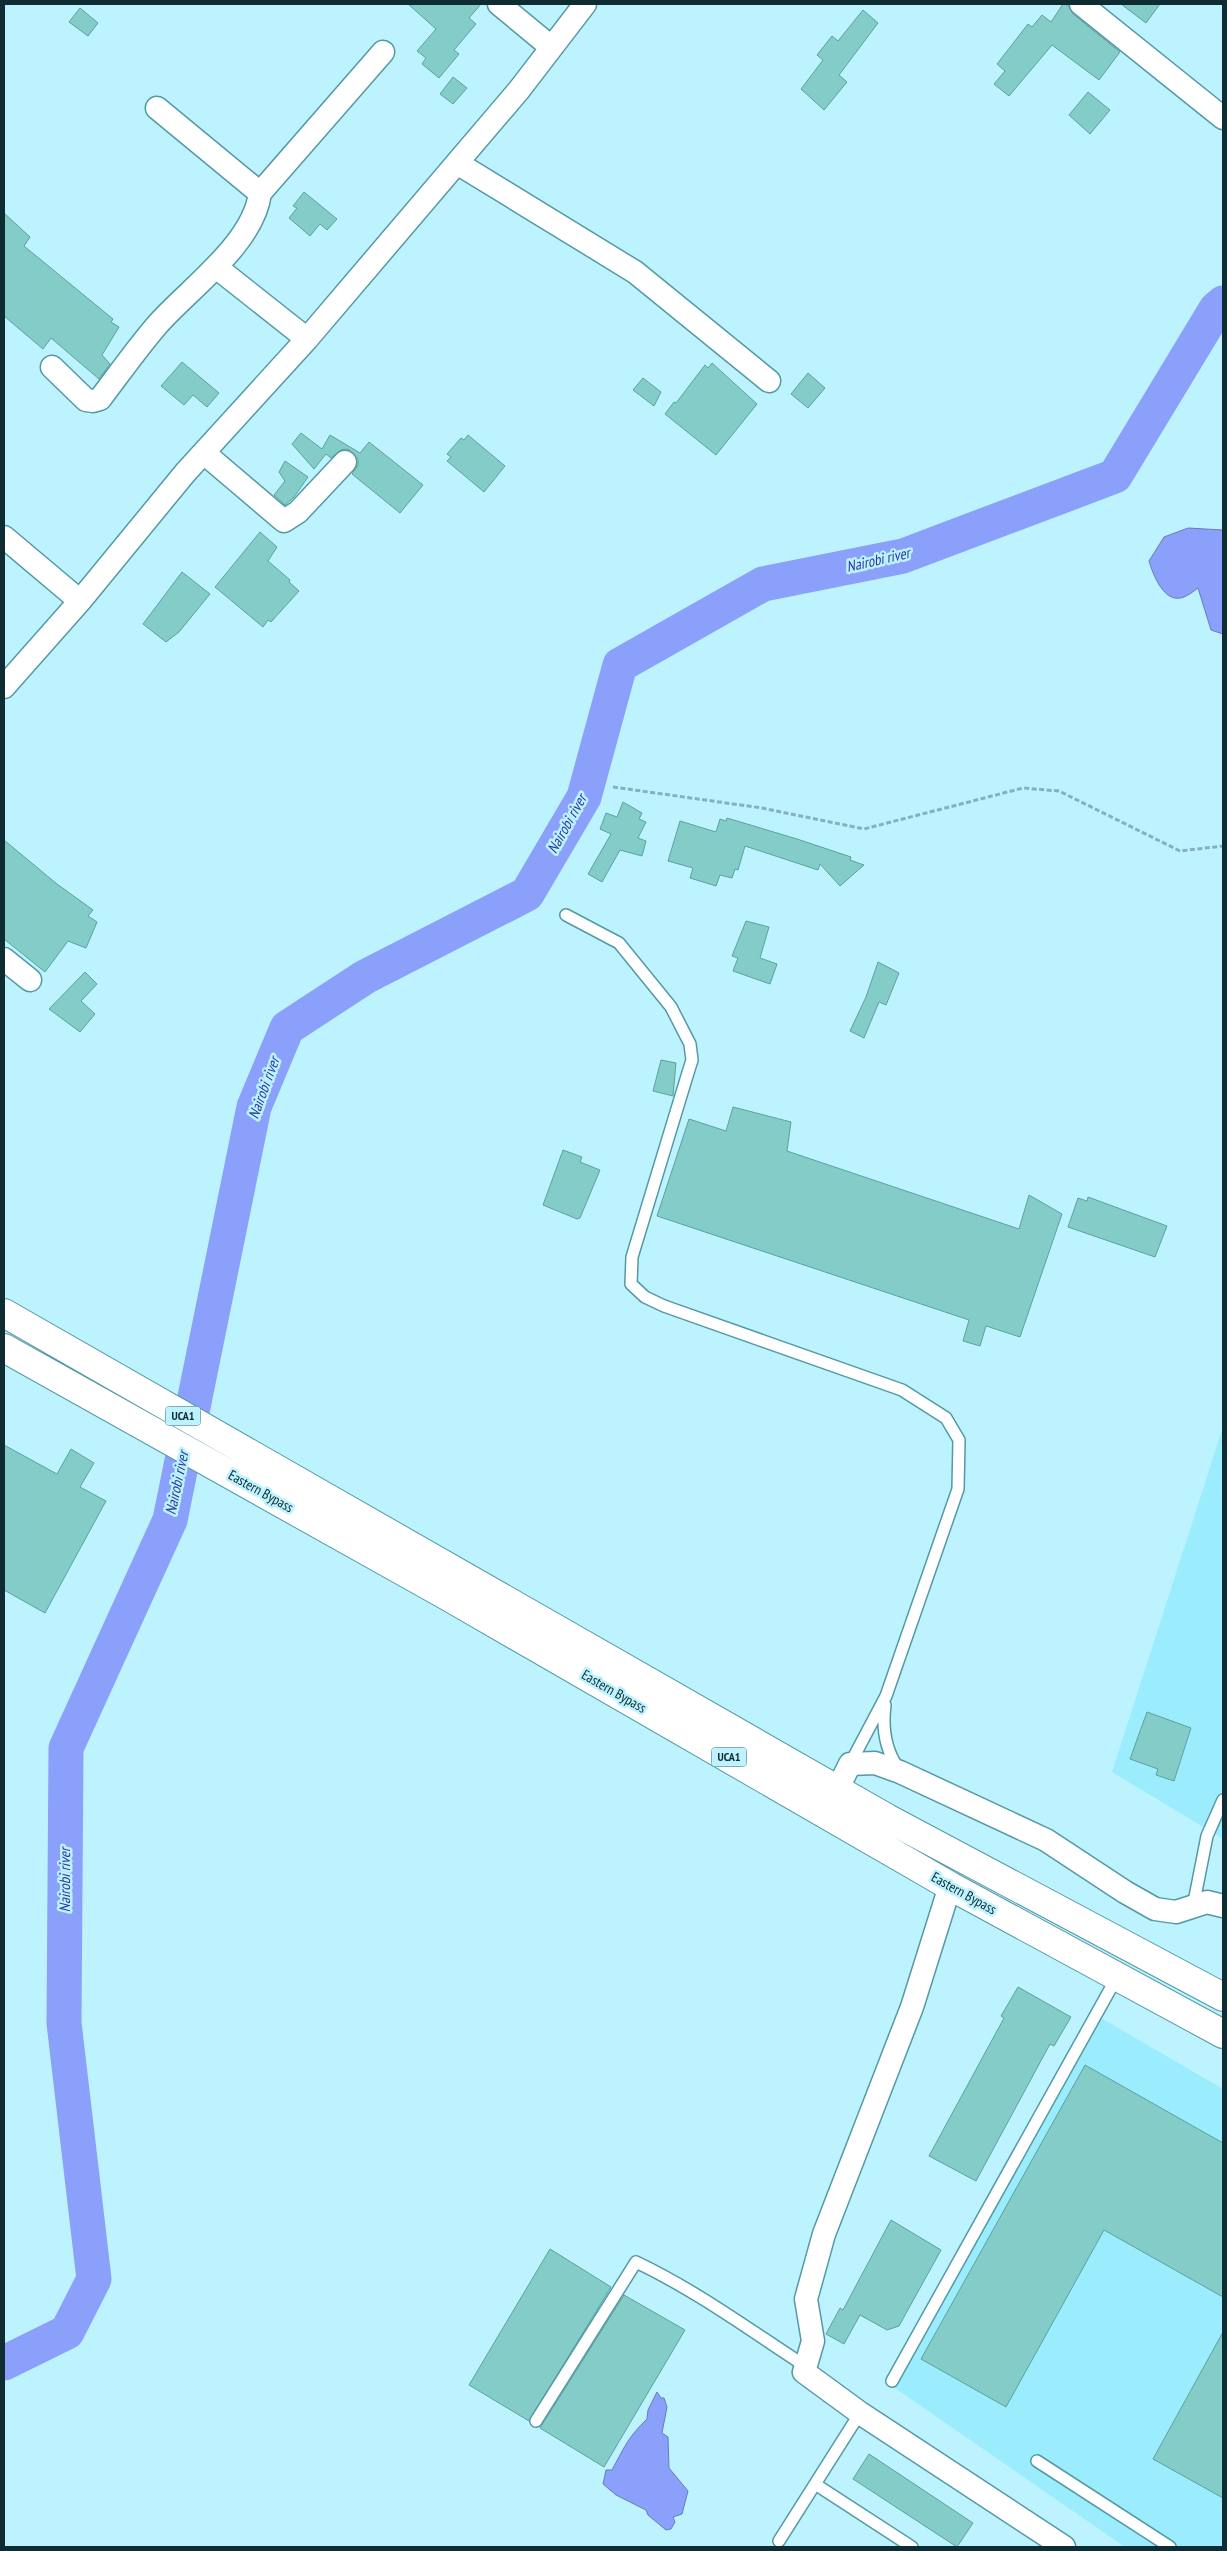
<svg xmlns="http://www.w3.org/2000/svg" width="1227" height="2551" font-family="'PT Sans Narrow',sans-serif">
<style>
.built{fill:#9becfd}
.water{fill:#8aa0fb;stroke:#657dbf}
.lines{fill:none;stroke-linecap:round;stroke-linejoin:round}
.river{stroke:#8aa0fb;stroke-width:35}
.building{fill:#84ccc8;stroke:#5aa29f}
.lane-casing{stroke:#5499a6;stroke-width:14}
.street-casing{stroke:#5499a6;stroke-width:25}
.primary-casing{stroke:#5499a6;stroke-width:30}
.path{stroke:#84b2bc;stroke-width:3;stroke-dasharray:5 2.5;stroke-linecap:butt}
.lane{stroke:#fff;stroke-width:11}
.street{stroke:#fff;stroke-width:22}
.primary{stroke:#fff;stroke-width:28}
.labels{text-anchor:middle;stroke-width:5;stroke-linejoin:round;paint-order:stroke}
.shield{fill:#bcf3ff;stroke:#436870;stroke-width:1}
.shield-label{font-size:12px;font-weight:bold;fill:#0f2c32}
.street-label{font-size:14px;fill:#0f2c32;stroke:#bcf3ff}
.water-label{font-size:15px;font-style:italic;fill:#2c369d;stroke:#bcf3ff}
</style>
<rect width="100%" height="100%" fill="#bcf3ff"/>
<path class="built" d="M1223,1427V1839L1112,1772Z
M1101,2018L1223,2089V2547H1125L892,2386Z"/>
<path class="water" d="M1188,528L1223,530V634L1211,630L1198,588C1194,591 1189,595 1184,597C1164,605 1153,574 1149,561L1164,537Z
M657,2392L661,2398H664L667,2407L662,2433L668,2437L669,2468L688,2491L682,2514L673,2517L675,2522L671,2529L666,2530L648,2515L646,2510L616,2495L603,2484L606,2470H612C624,2448 628,2437 647,2419L648,2410Z"/>
<g class="lines">
<path class="river" d="M4,2363L67,2332L94,2279L64,2023L66,1748L170,1520L254,1107L287,1028L365,977L527,894L584,797L620,665L763,584L903,556L1115,476L1216,309L1223,303"/>
</g>
<path class="building" d="M408,4H481L469,18L476,24L454,50L459,54L439,78L422,64L426,58L417,51L436,29Z
M1063,4L1068,5L1073,14L1120,52L1099,80L1052,45L1009,96L994,84L1005,71L997,64L1028,24L1032,27L1042,15L1051,22Z
M1121,4H1160L1146,23Z
M80,8L98,23L88,36L69,22Z
M863,10L878,23L839,75L847,82L824,110L801,89L823,60L817,55L832,36L838,41Z
M453,77L467,88L453,104L440,94Z
M1088,92L1110,110L1090,134L1069,115Z
M304,192L337,219L327,230L320,224L310,236L289,218L297,208L293,206Z
M4,213L30,237L24,246L113,319L111,322L119,327L102,355L110,364L99,379L51,338L43,349L4,316Z
M182,362L219,393L207,407L193,395L184,405L161,386Z
M712,363L757,404L716,455L665,414L674,402L676,403L705,365L708,368Z
M808,373L825,388L808,408L791,394Z
M643,378L661,392L654,406L633,390Z
M301,433L322,449L330,435L360,453L369,442L423,485L400,513L352,474L358,465V459L348,449L341,450L331,458L326,454L314,469L292,444Z
M468,435L505,466L484,492L447,461L451,457L447,454L461,438L464,440Z
M285,461L308,477L294,497L285,505L274,495L285,481L279,472Z
M260,532L277,547L268,561L290,580L289,582L299,591L271,622L268,620L263,627L215,587Z
M182,572L210,594L179,632L166,642L143,624Z
M623,802L642,813L639,819L646,822L638,838L646,841L642,856L620,850L602,882L588,874L611,834L600,829L606,813L617,817Z
M727,818L797,839L851,857L850,860L864,865L840,886L820,864L818,870L745,846L738,870L735,869L732,878L720,875L716,886L690,878L693,868L668,861L680,821L716,832L720,819L726,821Z
M4,840L57,884L93,910L88,916L97,922L86,948L68,941L45,972L4,939Z
M746,921L769,927L760,958L777,964L770,984L733,971L738,958L732,956Z
M878,962L899,973L886,1005L879,1002L864,1038L850,1031L866,997Z
M85,972L97,984L81,1001L95,1014L80,1032L49,1009Z
M661,1060L676,1063L673,1096L653,1091Z
M733,1107L791,1122L787,1151L1019,1229L1029,1195L1062,1214L1020,1337L986,1326L980,1346L963,1341L969,1320L657,1216L689,1119L726,1131Z
M563,1150L582,1157L580,1162L600,1170L580,1218L577,1219L543,1205Z
M1088,1197L1167,1226L1155,1257L1068,1227L1078,1198L1087,1201Z
M4,1445L57,1474L71,1449L94,1463L80,1487L106,1501L45,1613L4,1590Z
M1147,1712L1191,1728L1174,1781L1156,1775L1158,1769L1130,1759Z
M1018,1987L1071,2017L1054,2046L1050,2044L976,2181L929,2156L1004,2018L1001,2016Z
M1085,2065L1223,2143V2297L1104,2230L1006,2407L921,2359Z
M891,2220L941,2250L899,2326L887,2330L860,2315L844,2344L826,2334L840,2308L843,2310Z
M550,2249L611,2287L529,2421L469,2385Z
M624,2295L685,2330L604,2467L540,2428Z
M1223,2332V2498L1153,2459Z
M869,2454L973,2523L957,2547L853,2479Z"/>
<g class="lines">
<defs>
<path id="lane" d="M566,915L619,943L671,1007L690,1044L692,1060L687,1076L632,1257L631,1284L645,1297L664,1306L902,1390L946,1418L959,1440L958,1489L886,1696L850,1764
M885,1705C882,1728 885,1749 898,1768
M1193,1907L1207,1836L1223,1800
M892,2381L1117,1977
M536,2421L636,2262C695,2290 747,2328 802,2364L804,2370
M1037,2461L1170,2547
M815,2484L912,2547
M779,2541L860,2413"/>
<path id="street" d="M499,4L551,47
M1081,4L1223,118
M457,163L635,272L769,381
M260,193L383,52
M216,267L307,339
M52,367L86,400L93,401L100,399C119,374 138,347 158,324C190,288 254,243 260,193L157,108
M204,453L284,521L298,512L345,462
M4,537L80,601
M4,687L80,601L185,473L307,339L519,90L585,4
M4,959L30,980
M837,1790L850,1764L875,1763L900,1772L1046,1840L1125,1892L1155,1909L1176,1912L1207,1902L1223,1906
M950,1886L912,2007L824,2234L806,2299L813,2341L804,2372L860,2413L1064,2547"/>
<path id="primary" d="M4,1313L887,1818L1223,1997
M4,1348L447,1596L950,1886L1223,2034"/>
</defs>
<use href="#lane" class="lane-casing"/>
<use href="#street" class="street-casing"/>
<use href="#primary" class="primary-casing"/>
<path class="path" d="M613,787L762,808L864,829L1023,788L1059,791L1180,851L1223,846"/>
<use href="#lane" class="lane"/>
<use href="#street" class="street"/>
<use href="#primary" class="primary"/>
</g>
<g class="labels">
<g class="shield">
<rect x="165.5" y="1406.5" width="35" height="19" rx="4"/>
<rect x="711.5" y="1747.5" width="35" height="19" rx="4"/>
</g>
<g class="shield-label">
<text x="183" y="1420">UCA1</text>
<text x="729" y="1761">UCA1</text>
</g>
<g class="street-label">
<text transform="translate(261 1491) rotate(29)" y="5">Eastern Bypass</text>
<text transform="translate(614 1691) rotate(30)" y="5">Eastern Bypass</text>
<text transform="translate(964 1893) rotate(29)" y="5">Eastern Bypass</text>
</g>
<g class="water-label">
<text transform="translate(878 560) rotate(-13)" y="5">Nairobi river</text>
<text transform="translate(567 824) rotate(-61)" y="5">Nairobi river</text>
<text transform="translate(264 1088) rotate(-70)" y="5">Nairobi river</text>
<text transform="translate(177 1483) rotate(-78)" y="5">Nairobi river</text>
<text transform="translate(65 1880) rotate(-90)" y="5">Nairobi river</text>
</g>
</g>
<rect width="1227" height="2551" fill="none" stroke="#0f2c32" stroke-width="10"/>
</svg>
